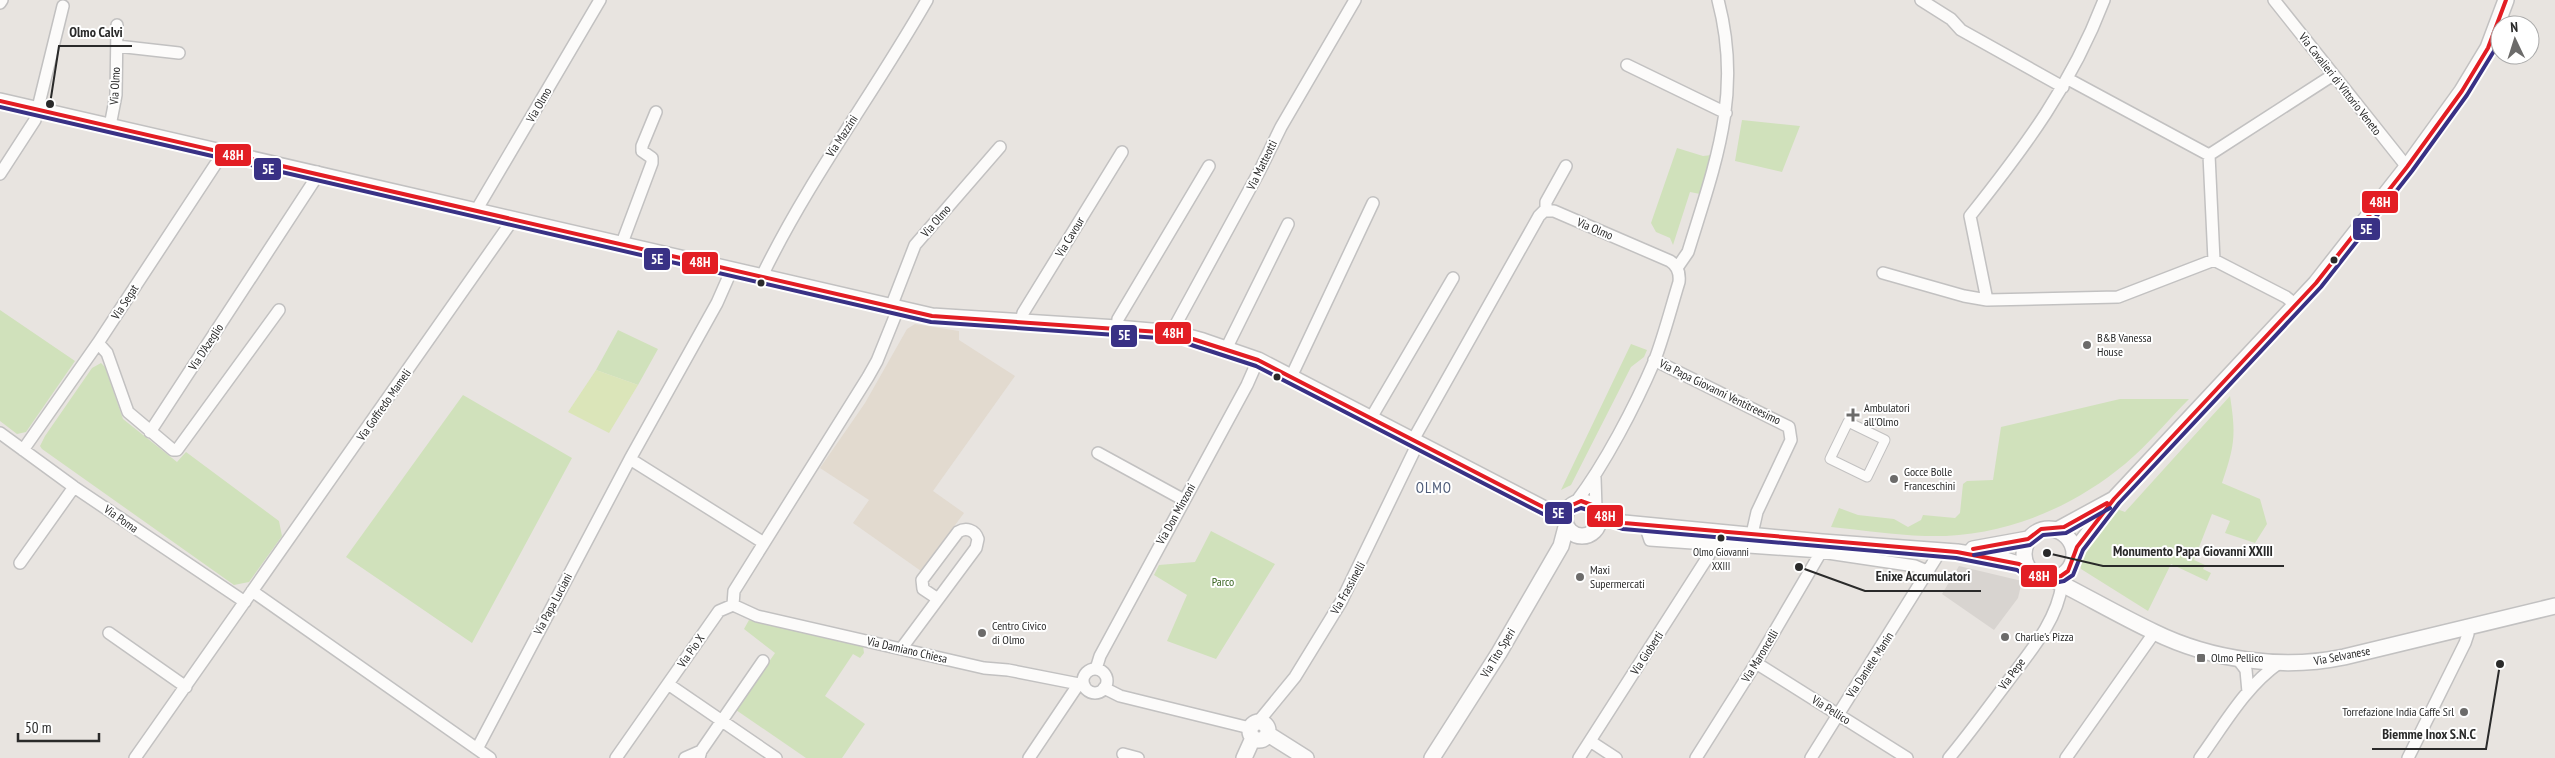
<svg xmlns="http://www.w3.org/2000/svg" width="2555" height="758" font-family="'PT Sans Narrow',sans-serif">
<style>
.education{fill:#e2dacf}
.green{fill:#d0e1bb}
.pitch{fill:#dbe5b9}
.plaza{fill:#d8d4d0}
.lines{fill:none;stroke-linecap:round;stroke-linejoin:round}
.pedestrian-casing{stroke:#c2c1c1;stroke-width:11}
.minor-casing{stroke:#c2c1c1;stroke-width:14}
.tertiary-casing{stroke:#c2c1c1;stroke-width:18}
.pedestrian{stroke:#fcfbfa;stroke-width:9}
.minor{stroke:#fcfbfa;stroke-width:11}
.tertiary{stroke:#fcfbfa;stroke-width:15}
.bus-1-casing{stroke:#fff;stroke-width:8}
.bus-2-casing{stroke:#fff;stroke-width:8}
.bus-1{stroke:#e31e24;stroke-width:4}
.bus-2{stroke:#393185;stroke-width:4}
.bus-dot{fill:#2a2a2a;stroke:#fff;stroke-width:2}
.poi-dot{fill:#6c6b6a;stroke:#fff;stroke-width:2}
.labels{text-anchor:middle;stroke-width:4;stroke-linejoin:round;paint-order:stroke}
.bus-label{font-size:11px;fill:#2a2a2a;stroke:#fff}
.street-label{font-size:12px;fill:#2a2a2a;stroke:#fff}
.poi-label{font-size:12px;fill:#2a2a2a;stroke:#fff;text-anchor:start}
.park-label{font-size:12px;fill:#37631e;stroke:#fff}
.quarter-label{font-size:15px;letter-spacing:1px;fill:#4d5b78;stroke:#fff}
.leader{fill:none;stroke:#2a2a2a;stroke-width:2}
.callout-dot{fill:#2a2a2a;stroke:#fff;stroke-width:2}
.callout-label{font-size:14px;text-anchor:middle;font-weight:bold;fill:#2a2a2a;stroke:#fff;stroke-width:4;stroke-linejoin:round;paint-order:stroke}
.line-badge{stroke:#fff;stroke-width:2}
.badge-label{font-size:14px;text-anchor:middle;font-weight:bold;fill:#fff}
</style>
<rect width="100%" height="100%" fill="#e8e4e0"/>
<path class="education" d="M915,324L959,331V340L1015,376L933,491L964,513L921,571L853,523L869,500L820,468L865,403L907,329Z"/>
<path class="green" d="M1742,120L1800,126L1782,172L1735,161Z
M1677,148L1703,156L1712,155L1700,194L1690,192L1673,245L1670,238L1656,232L1651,223Z
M0,310L75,361L26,432L17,434L0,421Z
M618,330L658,349L638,385L596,370Z
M1631,344L1647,350L1644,357L1631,367L1571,485L1561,490Z
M101,363L105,367L123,419L177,462L186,452L279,521L282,536L249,582L234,585L42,449L40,446L45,436L92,368Z
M463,395L572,458L472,643L346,557Z
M2230,396C2236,435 2235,445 2222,483L2260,499L2267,524L2255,543L2225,533L2230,521L2212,514L2194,560L2205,565L2203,569L2211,573L2207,581L2171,564L2148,611L2081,569L2079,557L2103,523L2117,509L2125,512Z
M2120,399H2189C2168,420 2148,445 2125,464C2068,511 1999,538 1925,536C1894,535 1862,530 1831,527L1839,508L1858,515L1894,519L1908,527L1921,520L1923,515L1955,518L1960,513L1963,484L1967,481L1993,480L2001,427Z
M1211,531L1275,564L1216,659L1167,641L1187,595L1154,575L1159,565L1195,562Z
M749,620L863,646L864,653L860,658L853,654L825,696L865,724L842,758H806L736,710L775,653L744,629Z"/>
<path class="pitch" d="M596,370L638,385L609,433L568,412Z"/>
<path class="plaza" d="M1959,566L2022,581L2018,598L1994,630L1942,594Z"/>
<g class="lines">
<defs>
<path id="pedestrian" d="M1848,422L1885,440L1867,477L1830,459Z"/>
<path id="minor" d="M1921,0L1951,19L1961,30L2063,87
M2104,0C2072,84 2025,147 1970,216L1987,300L2118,297L2214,260L2286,297L2296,305
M2274,0L2407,167
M0,3L2,0
M117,46L179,53
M1627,65L1726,113
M2068,79L2209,155L2214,260
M110,126L116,95L117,25
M2209,155L2333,75
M0,174L35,120L63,6
M477,209L600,0
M1546,211V202L1566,166
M622,243L652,163V158L642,151V146L656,112
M1677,268L1688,252C1715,164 1743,94 1718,0
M1883,273L1964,296L1987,300
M762,276C809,179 874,93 927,0
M891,307L915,245L1000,147
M1021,321L1023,313L1122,152
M1117,328L1118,319L1209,166
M1174,333L1175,326L1259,172L1281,127L1355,0
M98,343L107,353L128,412L173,450H177L279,310
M1227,347L1288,224
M1654,360L1789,427L1791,440L1757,512L1752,534
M1291,377L1373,203
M1371,418L1453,278
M150,432L314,181L317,172
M0,433L74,487L245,602
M1413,440L1539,216L1544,211H1554L1670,261C1678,266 1680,273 1679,282C1671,308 1664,336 1654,362C1635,406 1605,464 1576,502
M23,450L98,343L217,162L219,150
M1098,453L1184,500
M630,459L764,543L734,591L733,605
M1595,478L1596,509
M1645,525L1650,540L1821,552L1915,566L1929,572
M764,543L868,377L877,361L898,309
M20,563L74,487
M252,591L490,758
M733,605L757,616L984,668L1008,670L1084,685
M109,633L186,687
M901,649L976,548L978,539C975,530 966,527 958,532L922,580L923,589L938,599
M2236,657L2246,670L2248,692
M1756,663L1907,758
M1083 681a12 12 0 1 1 24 0a12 12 0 1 1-24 0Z
M1096,669L1100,656L1247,385L1258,360
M668,684L776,758
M1104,688L1120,696L1250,728
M1259,721L1295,677L1341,602L1418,443
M1590,741L1616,758
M477,749L630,459L717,303L732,269
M1123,754L1138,758
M135,758L514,218
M616,758L719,611L733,605
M685,758L701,751
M699,758L701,751L763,661
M1029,758L1078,685
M1579,758L1709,555L1710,546
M1696,758L1756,663L1821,552L1822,548
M1811,758L1941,550
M1949,758C1969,734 1987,709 2006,684C2028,654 2057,622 2062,584
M2066,758L2154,633
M2200,758C2224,725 2245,687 2279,663
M2408,758L2465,643L2468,634L2466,626"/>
<path id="tertiary" d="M0,101L932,316L1117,328L1174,333L1203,341L1258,360L1564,519
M1565 519a17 17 0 1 1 34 0a17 17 0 1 1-34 0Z
M1599,514L1624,523L1822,542L1957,552L2002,559L2027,567
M2024 554a25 25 0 1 1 50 0a25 25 0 1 1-50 0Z
M2057,530L2114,499L2316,283L2407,167L2462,91L2488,48L2506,0
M1973,549L2028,539
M2074,552L2111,504
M2052,579C2086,596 2120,616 2154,632C2211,660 2282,670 2344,657L2555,606
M1250 731a9 9 0 1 1 18 0a9 9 0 1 1-18 0Z
M1268,734L1306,758
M1244,758L1253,738
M1432,758L1499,653L1561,546L1566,527"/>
</defs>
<use href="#pedestrian" class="pedestrian-casing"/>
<use href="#minor" class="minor-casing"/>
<use href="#tertiary" class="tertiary-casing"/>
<use href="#pedestrian" class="pedestrian"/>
<use href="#minor" class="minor"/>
<use href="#tertiary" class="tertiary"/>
<defs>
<path id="bus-1" d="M0,101L932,316L1174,333L1258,360L1545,508L1568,507L1581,501L1592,505L1599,514L1624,523L1957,552L2019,564L2045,579L2061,576L2068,571L2077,547L2114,499L2316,283L2407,167L2462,91L2488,48L2506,0
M1973,549L2028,539L2041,529L2064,527L2107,503"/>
<path id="bus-2" d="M0,107L931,322L1173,339L1256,366L1543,514L1569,513L1581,508L1588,510L1596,520L1623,529L1956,558L2017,570L2035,583L2044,585L2064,581L2073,575L2083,550L2119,503L2321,287L2412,171L2467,95L2494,51L2500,34
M1974,555L2030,545L2043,535L2066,533L2110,508"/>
</defs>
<use href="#bus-1" class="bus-1-casing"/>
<use href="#bus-2" class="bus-2-casing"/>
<use href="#bus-1" class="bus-1"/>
<use href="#bus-2" class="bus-2"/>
</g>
<g class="bus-dot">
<circle cx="2334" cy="260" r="4.5"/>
<circle cx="761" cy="283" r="4.5"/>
<circle cx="1277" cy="377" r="4.5"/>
<circle cx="1721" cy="538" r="4.5"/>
</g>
<g class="poi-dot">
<circle cx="2087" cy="345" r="5"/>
<path d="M1850.5 407.5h5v5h5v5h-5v5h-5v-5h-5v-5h5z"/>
<circle cx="1894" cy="479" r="5"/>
<circle cx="1580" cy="577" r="5"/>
<circle cx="982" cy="633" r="5"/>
<circle cx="2005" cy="637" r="5"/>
<rect x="2196" y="653" width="10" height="10" rx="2.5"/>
<circle cx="2464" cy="712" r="5"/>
</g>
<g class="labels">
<g class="bus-label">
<text x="1721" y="556">Olmo Giovanni<tspan x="1721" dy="14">XXIII</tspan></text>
</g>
<g class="street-label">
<text transform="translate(2340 84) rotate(52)" y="4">Via Cavalieri di Vittorio Veneto</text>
<text transform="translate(115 86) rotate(-87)" y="4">Via Olmo</text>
<text transform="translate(539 105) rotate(-60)" y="4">Via Olmo</text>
<text transform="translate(842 136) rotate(-57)" y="4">Via Mazzini</text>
<text transform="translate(1262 165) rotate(-64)" y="4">Via Matteotti</text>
<text transform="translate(936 221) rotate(-49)" y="4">Via Olmo</text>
<text transform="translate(1595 229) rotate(23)" y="4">Via Olmo</text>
<text transform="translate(1070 237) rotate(-59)" y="4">Via Cavour</text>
<text transform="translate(125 302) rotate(-57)" y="4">Via Segat</text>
<text transform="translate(206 347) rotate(-57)" y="4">Via D'Azeglio</text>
<text transform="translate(1720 392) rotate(26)" y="4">Via Papa Giovanni Ventitreesimo</text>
<text transform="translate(384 405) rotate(-55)" y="4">Via Goffredo Mameli</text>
<text transform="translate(1176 514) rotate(-61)" y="4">Via Don Minzoni</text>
<text transform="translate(121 519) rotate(35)" y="4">Via Poma</text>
<text transform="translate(1348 588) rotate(-61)" y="4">Via Frassinelli</text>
<text transform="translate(553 604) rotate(-62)" y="4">Via Papa Luciani</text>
<text transform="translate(907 650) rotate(13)" y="4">Via Damiano Chiesa</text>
<text transform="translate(691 651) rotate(-55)" y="4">Via Pio X</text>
<text transform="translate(1498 653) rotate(-59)" y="4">Via Tito Speri</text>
<text transform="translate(1647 653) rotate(-57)" y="4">Via Gioberti</text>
<text transform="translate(1760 656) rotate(-59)" y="4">Via Maroncelli</text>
<text transform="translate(2342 656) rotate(-11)" y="4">Via Selvanese</text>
<text transform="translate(1870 665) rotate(-57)" y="4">Via Daniele Manin</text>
<text transform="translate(2012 674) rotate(-54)" y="4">Via Pepe</text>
<text transform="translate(1831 710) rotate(32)" y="4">Via Pellico</text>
</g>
<g class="poi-label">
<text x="2097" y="342">B&amp;B Vanessa<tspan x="2097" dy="14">House</tspan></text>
<text x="1864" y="412">Ambulatori<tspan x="1864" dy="14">all'Olmo</tspan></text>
<text x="1904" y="476">Gocce Bolle<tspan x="1904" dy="14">Franceschini</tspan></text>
<text x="1590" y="574">Maxi<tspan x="1590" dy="14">Supermercati</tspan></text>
<text x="992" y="630">Centro Civico<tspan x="992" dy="14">di Olmo</tspan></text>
<text x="2015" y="641">Charlie's Pizza</text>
<text x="2211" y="662">Olmo Pellico</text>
<text x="2454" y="716" text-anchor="end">Torrefazione India Caffe Srl</text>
</g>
<g class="park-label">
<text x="1223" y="586">Parco</text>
</g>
<g class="quarter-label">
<text x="1434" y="493">OLMO</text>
</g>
</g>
<path class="leader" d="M50 104L59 46H132M2047 553L2103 566H2284M1799 567L1865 591H1981M2500 664L2486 749H2372"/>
<g class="callout-dot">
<circle cx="50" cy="104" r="5"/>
<circle cx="2047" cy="553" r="5"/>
<circle cx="1799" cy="567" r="5"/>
<circle cx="2500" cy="664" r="5"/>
</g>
<g class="callout-label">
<text x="96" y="37">Olmo Calvi</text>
<text x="2193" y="556">Monumento Papa Giovanni XXIII</text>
<text x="1923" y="581">Enixe Accumulatori</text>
<text x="2429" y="739">Biemme Inox S.N.C</text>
</g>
<g class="line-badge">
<rect x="214" y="143" width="38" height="24" rx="5" fill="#e31e24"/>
<rect x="253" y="157" width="29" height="24" rx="5" fill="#393185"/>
<rect x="2361" y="190" width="38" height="24" rx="5" fill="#e31e24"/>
<rect x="2352" y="217" width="29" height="24" rx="5" fill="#393185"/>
<rect x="643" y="247" width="28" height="24" rx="5" fill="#393185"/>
<rect x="681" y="251" width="38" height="24" rx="5" fill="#e31e24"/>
<rect x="1154" y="321" width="38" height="24" rx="5" fill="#e31e24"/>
<rect x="1110" y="324" width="28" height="24" rx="5" fill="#393185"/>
<rect x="1544" y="501" width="29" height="24" rx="5" fill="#393185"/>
<rect x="1586" y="504" width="38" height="24" rx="5" fill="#e31e24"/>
<rect x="2020" y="564" width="38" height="24" rx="5" fill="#e31e24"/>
</g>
<g class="badge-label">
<text x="233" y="160">48H</text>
<text x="268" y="174">5E</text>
<text x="2380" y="207">48H</text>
<text x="2366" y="234">5E</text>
<text x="657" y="264">5E</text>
<text x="700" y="267">48H</text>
<text x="1173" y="338">48H</text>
<text x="1124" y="340">5E</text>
<text x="1558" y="518">5E</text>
<text x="1605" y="521">48H</text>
<text x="2039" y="581">48H</text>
</g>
<g transform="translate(2515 40) rotate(356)"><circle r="24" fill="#ffffff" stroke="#aaaaaa"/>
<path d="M0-4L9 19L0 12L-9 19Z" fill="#6c6b6a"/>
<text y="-8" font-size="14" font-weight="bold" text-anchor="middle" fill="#2a2a2a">N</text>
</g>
<path d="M18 733v8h81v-8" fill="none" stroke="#2a2a2a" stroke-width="2.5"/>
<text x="25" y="733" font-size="15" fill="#2a2a2a" stroke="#ffffff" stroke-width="4" paint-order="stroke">50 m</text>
</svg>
